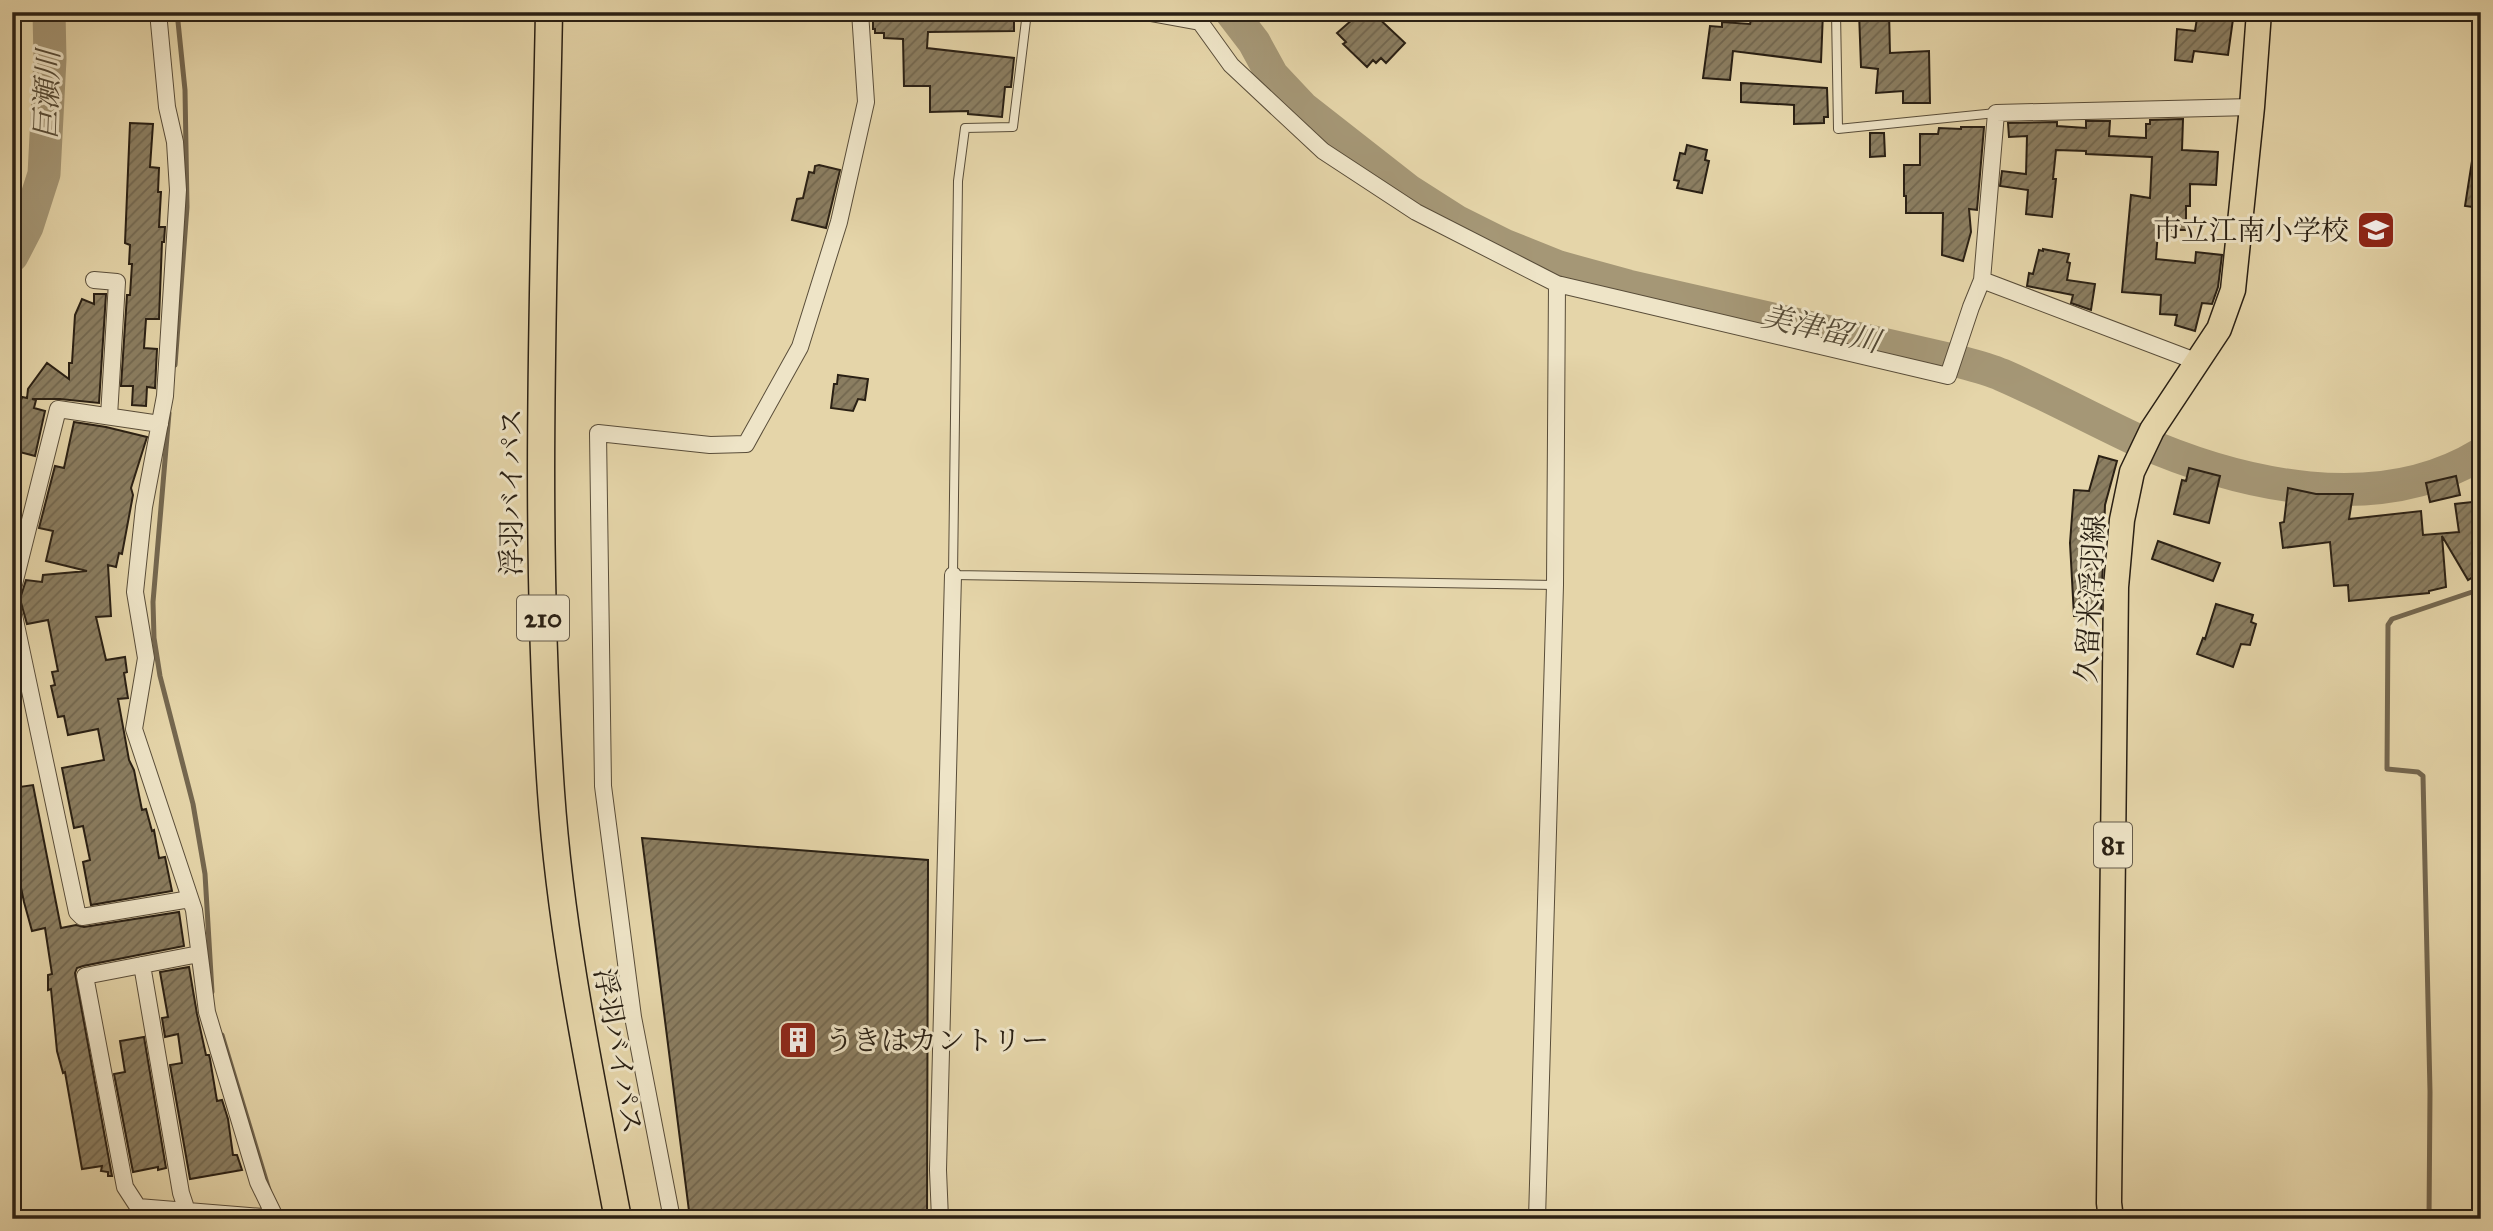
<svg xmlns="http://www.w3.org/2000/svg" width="2493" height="1231" font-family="'IM FELL Great Primer','Noto Serif JP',serif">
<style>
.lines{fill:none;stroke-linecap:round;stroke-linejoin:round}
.stream{stroke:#74674f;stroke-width:5}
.river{stroke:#a59776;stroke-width:33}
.building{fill:url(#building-hatch);stroke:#2a2014;stroke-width:2}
.service-casing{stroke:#594d39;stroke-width:10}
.minor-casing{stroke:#594d39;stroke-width:18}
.primary-casing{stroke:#2a2014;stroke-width:27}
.trunk-casing{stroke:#2a2014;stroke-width:29}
.service{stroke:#eee4c7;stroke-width:8}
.minor{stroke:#eee4c7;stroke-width:16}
.primary{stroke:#e5d5a9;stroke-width:24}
.trunk{stroke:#e5d5a9;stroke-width:26}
.labels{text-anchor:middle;stroke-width:6;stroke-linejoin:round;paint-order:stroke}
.shield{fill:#eee4c7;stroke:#655b4a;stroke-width:2}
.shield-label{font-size:26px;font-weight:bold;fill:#2a2014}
.poi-label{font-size:28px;fill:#2a2014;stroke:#eee4c7;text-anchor:end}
.street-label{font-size:28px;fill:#2a2014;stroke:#eee4c7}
.water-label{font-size:30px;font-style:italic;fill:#554a36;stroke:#eee4c7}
</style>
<defs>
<pattern id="building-hatch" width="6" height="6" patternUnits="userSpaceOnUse" patternTransform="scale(1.75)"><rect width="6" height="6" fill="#8b7e61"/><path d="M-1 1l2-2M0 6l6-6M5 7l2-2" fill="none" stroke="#72674f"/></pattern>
</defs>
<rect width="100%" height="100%" fill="#e5d5a9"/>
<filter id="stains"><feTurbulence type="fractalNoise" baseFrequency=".00286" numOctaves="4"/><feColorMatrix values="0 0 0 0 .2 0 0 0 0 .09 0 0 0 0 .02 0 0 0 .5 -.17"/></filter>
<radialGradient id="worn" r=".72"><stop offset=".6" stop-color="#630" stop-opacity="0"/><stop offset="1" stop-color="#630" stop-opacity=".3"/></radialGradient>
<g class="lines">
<path class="stream" d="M175,365L187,207L185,90L177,12
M169,413L153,602L154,638L160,676L193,804L205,874L212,992
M222,1035L269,1190
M2429,1219L2430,1092L2423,776L2418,772L2387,769L2388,625L2392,619L2481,589"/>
<path class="river" d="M1231,12L1254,42L1272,75L1303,108L1409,191L1456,221L1504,245L1559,267L1628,286L1957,361C1972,365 1988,369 2002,375C2048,395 2092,419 2137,440C2241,486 2378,517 2481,454
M12,256L27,227L44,174L50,59L49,12"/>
</g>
<path class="building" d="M873,12H1014V31L928,32L927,48L1014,58L1011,87H1005L1002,117L968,114V111L930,112V86H904L903,39L884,38V33H875V29H873Z
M1361,12H1372L1405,43L1386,63L1381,58L1376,63L1373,60L1367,67L1343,44L1346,42L1337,33Z
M1760,12H1823L1821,62L1733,51L1730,80L1703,78L1710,26L1722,27V22L1750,24L1751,20L1759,19Z
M1859,12H1889L1890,53L1929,51L1930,103H1903V91L1876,93L1878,69L1861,67Z
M2198,12H2234L2228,55L2194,51L2192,62L2175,60L2177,29L2195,31Z
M1741,83L1827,88L1828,117H1824V123L1794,124V105L1741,102Z
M2183,119L2182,150L2218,152L2216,185L2190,184V206H2186V230H2158L2156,259L2195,263L2196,252L2222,255L2218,287L2212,304L2202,303L2195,331L2175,325L2177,315L2160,314L2161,295L2122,292L2131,195L2150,198L2152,157L2086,154V151L2056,150L2053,179H2056L2052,217L2026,214L2028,190L2000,186L2002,171L2026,174L2027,136L2009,137L2008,123L2057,122V126L2086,128V121H2110L2109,136L2146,138V124H2150V120Z
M130,123L153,124L150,167L159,168L158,192H161L159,227H165L164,242H162L159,319H146L144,348L157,349L155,388L147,387L146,406L132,405L133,386H121L127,295H130L132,264H129L130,245L125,243Z
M1961,127H1984L1977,210L1969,209L1971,232L1963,261L1942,255L1943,213H1906V196H1904V165H1920V134H1938L1939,128L1961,129Z
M1870,133H1884L1885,156L1870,157Z
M1687,145L1707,150L1705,160L1709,161L1702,193L1677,188L1679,181L1674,180L1680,153L1685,154Z
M2472,161L2481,162V208L2465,206Z
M819,165L840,170L826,228L792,220L797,199L803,198L809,172L814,173L815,166Z
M2043,249L2069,254L2067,262L2070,263L2067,280L2095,284L2091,310L2071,303L2073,295L2027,286L2029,273L2033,274L2039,250L2043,251Z
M94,294H106L99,403L60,399H32L36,400L34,408L45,411L35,456L12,450V419L15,406L19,407L22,397L27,398L28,389L47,363L69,379V363H72L75,315L82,299L94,304Z
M838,375L868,379L865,400L858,399L853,411L831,408L834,384H837Z
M74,422L106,427L147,437L131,488L133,495L122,554L119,553L116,567L108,565L111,616L96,617L106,660L125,657L127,672L124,673L128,698L118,699L129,760L134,770L142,810L146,809L152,831L154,830L159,858L165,857L172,891L91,905L83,862L90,860L83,826L74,828L62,768L104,760L98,729L68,735L64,716L58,717L51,686L55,685L52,672L58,671L48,620L27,624L20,599L26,580L42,582L43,575L87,571L46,561L53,531L39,528L55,466L64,468Z
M2099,456L2117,461L2105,505L2101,616H2074L2070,543L2074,490L2089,491Z
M2189,468L2220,476L2209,523L2174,514L2182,480L2186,481Z
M2456,476L2460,495L2430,502L2426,483Z
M2288,488L2316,494H2353L2349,519L2421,511L2423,535L2459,532L2455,504L2481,501V572L2468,580L2442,536L2446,587L2429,591V593L2349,601L2348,585L2334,586L2330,542L2283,548L2280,523L2284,522Z
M2158,541L2220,563L2213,581L2152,559Z
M2216,604L2253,615L2251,622L2256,624L2250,645L2241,644L2233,667L2197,654L2203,638L2205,639Z
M33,785L61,928L76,925L84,927L179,912L184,946L83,966L77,968L75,973L112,1176H108V1172L101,1171L102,1166L82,1169L65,1072L63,1073L57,1051L51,989L48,990V975L52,974L45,928L32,931L24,902L12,845V788Z
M642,838L928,860L927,1219H690Z
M189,967L197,1014L206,1055H209L210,1059L217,1101L222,1100L228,1119L233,1155H237L242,1170L190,1179L170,1065L182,1063L178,1034L165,1037L162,1018L168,1017L160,972Z
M144,1037L166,1168L158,1170V1167L133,1172L114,1074L125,1072L120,1041Z"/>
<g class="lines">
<defs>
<path id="service" d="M1027,12L1013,127L965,128L958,181L953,575L1555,585
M1836,12L1838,129L1996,113"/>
<path id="minor" d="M158,12L167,107L175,142L178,190L165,396L144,507L135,592L146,658L134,729L194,910L207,1012L258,1182L276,1219
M1145,12L1200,22L1231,65L1323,151L1416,212L1557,284L1948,376L1971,307L1982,280L1996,113L2252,107
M94,280L117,282L109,416
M1982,280L2198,362
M12,592L58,409L160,424
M12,606L77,912L82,917L190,899
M199,954L85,976L125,1187L138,1207L276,1218
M142,965L181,1193L187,1211
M672,1219L633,1017L603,786L598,433L710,445L746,444L800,347L839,222L866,102L860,12
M940,1219L938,1170L953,575
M1537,1219L1555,585L1557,284"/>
<path id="primary" d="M2111,1219L2109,1203L2116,587L2122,520L2132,472L2152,430L2219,329L2233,290L2252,107L2259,12"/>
<path id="trunk" d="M549,12C544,272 533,533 551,792C561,936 591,1077 618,1219"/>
</defs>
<use href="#service" class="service-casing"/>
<use href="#minor" class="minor-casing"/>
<use href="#primary" class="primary-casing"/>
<use href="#trunk" class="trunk-casing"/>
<use href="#service" class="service"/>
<use href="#minor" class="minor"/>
<use href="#primary" class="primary"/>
<use href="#trunk" class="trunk"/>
</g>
<defs>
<symbol id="school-square" viewBox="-11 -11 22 22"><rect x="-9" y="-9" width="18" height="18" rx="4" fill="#8f2418" stroke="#eee4c7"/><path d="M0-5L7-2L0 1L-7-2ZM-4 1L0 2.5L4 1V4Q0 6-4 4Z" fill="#fff"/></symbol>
<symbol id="building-square" viewBox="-11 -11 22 22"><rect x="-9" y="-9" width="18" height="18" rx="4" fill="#8f2418" stroke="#eee4c7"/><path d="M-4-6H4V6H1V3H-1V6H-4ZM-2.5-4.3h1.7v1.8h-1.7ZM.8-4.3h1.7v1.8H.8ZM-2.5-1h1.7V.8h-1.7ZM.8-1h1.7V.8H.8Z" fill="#fff"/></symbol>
</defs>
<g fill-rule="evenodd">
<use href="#school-square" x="2354" y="208" width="44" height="44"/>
<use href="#building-square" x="776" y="1018" width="44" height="44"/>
</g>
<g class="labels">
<g class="shield">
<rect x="517" y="595.5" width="52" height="45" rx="5"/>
<rect x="2094" y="822.5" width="38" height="45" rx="5"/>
</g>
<g class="shield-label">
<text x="543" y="627">210</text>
<text x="2113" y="854">81</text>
</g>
<g class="poi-label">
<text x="2349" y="240">市立江南小学校</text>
<text x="825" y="1050" text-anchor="start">うきはカントリー</text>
</g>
<g class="street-label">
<text transform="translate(511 492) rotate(-90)" y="10">浮羽バイパス</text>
<text transform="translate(2090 599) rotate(-87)" y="10">久留米浮羽線</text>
<text transform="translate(619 1051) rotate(80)" y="10">浮羽バイパス</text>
</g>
<g class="water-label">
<text transform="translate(47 95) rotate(-88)" y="10">巨瀬川</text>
<text transform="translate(1821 329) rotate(13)" y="10">美津留川</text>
</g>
</g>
<rect width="2493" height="1231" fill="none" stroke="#e5d5a9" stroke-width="42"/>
<rect x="14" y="14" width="2465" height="1203" fill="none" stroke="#2a2014" stroke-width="3.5"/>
<rect x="21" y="21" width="2451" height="1189" fill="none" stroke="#2a2014" stroke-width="2"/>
<rect width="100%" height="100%" filter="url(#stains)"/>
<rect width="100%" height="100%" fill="url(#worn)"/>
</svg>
